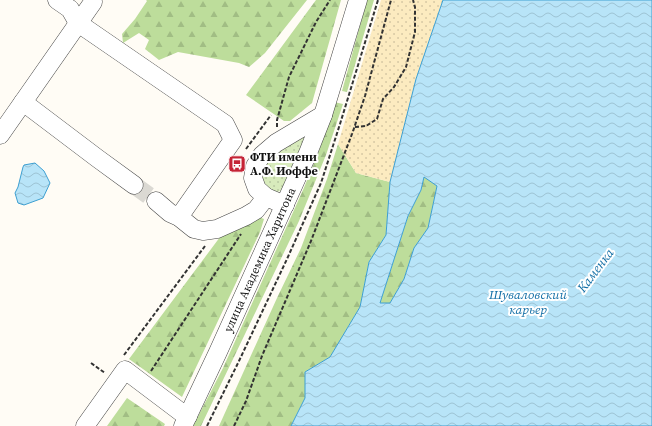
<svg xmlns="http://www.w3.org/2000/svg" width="652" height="426" font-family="'Source Serif 4',serif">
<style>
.grass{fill:url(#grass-dots)}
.forest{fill:url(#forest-firs)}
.sand{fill:url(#sand-dots)}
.water{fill:url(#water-waves);stroke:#3d9fd1;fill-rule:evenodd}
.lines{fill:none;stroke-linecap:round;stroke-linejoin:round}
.minor-tunnel{stroke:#dbd9d3;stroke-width:18;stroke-dasharray:18 9;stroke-linecap:butt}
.minor-casing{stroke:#444;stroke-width:19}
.path{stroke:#333;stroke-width:2;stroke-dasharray:4 2;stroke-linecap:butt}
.minor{stroke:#fff;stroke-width:18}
.labels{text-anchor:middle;stroke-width:4;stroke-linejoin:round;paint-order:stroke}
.poi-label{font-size:12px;font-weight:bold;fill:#111;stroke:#fff;text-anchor:start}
.street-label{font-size:12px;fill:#111;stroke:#fff}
.water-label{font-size:13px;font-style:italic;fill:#1570a7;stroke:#fff}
</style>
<defs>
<pattern id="grass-dots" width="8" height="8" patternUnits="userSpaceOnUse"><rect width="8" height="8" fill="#d8ebbc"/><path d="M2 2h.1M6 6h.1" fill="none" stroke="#b8c8a1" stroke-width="1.8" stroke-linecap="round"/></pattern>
<pattern id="forest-firs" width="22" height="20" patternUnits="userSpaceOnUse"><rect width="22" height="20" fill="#bddd9b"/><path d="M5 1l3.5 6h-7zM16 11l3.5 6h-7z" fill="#a1bd84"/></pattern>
<pattern id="sand-dots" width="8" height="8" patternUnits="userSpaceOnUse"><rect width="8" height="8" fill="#fcebc0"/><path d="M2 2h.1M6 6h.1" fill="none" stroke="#d7c8a4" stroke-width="1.8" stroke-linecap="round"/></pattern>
<pattern id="water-waves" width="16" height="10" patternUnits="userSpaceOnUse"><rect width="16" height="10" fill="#b8e4f8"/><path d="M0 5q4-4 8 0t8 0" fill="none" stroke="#9dc3d4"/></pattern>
</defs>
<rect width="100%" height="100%" fill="#fffcf5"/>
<path class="grass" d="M303,137L306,138L284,189C275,195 272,191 263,187L260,168L269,157Z"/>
<path class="forest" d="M146,0H307L265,53L249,67L239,63L178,52L159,60L145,49L149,40L139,33L123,43L122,34L135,19L147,1Z
M316,0H341L312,103L290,121H284L246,95Z
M367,0H374L347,92L342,91Z
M334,102L343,104L326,155L299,221L201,426H193L223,368L303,190L319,151Z
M338,144L356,173L390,182L386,235L369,262L360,307L330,357L305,372V398L291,426H219L277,298L301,248L327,179Z
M424,176L437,186L428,228L414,248L404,279L390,303H380L408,216L421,190Z
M259,217L264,219L260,232L182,397L129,359L223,233Z
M127,398L165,424L164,426H107Z"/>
<path class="sand" d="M381,0H443L416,79L390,182L356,173L338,144Z"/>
<path class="water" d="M443,0H652V426H291L305,398V372L330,357L360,307L369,262L386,235L390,182L416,79ZM424,177L437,186L428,228L414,248L404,279L390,303H380L408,216L421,190Z
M35,163L44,171L50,183L43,198L24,205L18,203L15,193L18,187L23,167L24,165Z"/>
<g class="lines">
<path class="minor-tunnel" d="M134,185L156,201"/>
<defs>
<g id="minor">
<path d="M57,0L70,9L78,23L225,124L233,140L179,217"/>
<path d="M23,102L97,158L134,185"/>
<path d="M0,135L93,2"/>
<path d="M156,201L170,213L179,217L194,229L203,231L217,229L246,216L256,210L266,197"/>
<path d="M285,205L266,197L257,189L253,178L255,166L262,155L276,143L323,115"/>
<path d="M85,426L125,370L182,413L188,416"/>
<path id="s1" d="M183,426L218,352L308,153L323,115L358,0"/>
</g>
</defs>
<use href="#minor" class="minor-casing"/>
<path class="path" d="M277,127V120L289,77L316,22L330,0
M355,127L366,126L377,119L383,99L394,87L406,67L415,32V7L413,0
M246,149L271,115
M124,355L205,246
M91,363L105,373
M151,371L241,234
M207,426L239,361L287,259L321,183L340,124L378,0
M234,426L246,401L262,356L311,241L352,134L365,96L391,0"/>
<use href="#minor" class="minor"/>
</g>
<defs>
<symbol id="bus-square" viewBox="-11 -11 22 22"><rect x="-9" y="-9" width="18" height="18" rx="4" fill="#c52436" stroke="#fff"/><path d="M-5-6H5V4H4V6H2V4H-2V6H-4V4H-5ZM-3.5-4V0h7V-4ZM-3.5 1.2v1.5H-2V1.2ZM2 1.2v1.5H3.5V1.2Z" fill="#fff"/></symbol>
</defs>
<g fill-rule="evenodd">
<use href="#bus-square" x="227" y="154" width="20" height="20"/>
</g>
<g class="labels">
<g class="poi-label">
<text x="250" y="161">ФТИ имени<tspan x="250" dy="14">А.Ф. Иоффе</tspan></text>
</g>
<g class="street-label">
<text dy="4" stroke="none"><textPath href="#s1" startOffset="183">улица Академика Харитона</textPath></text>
</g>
<g class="water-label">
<text transform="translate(595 270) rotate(-53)" y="5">Каменка</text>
<text x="528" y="299">Шуваловский<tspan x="528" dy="15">карьер</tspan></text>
</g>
</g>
</svg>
